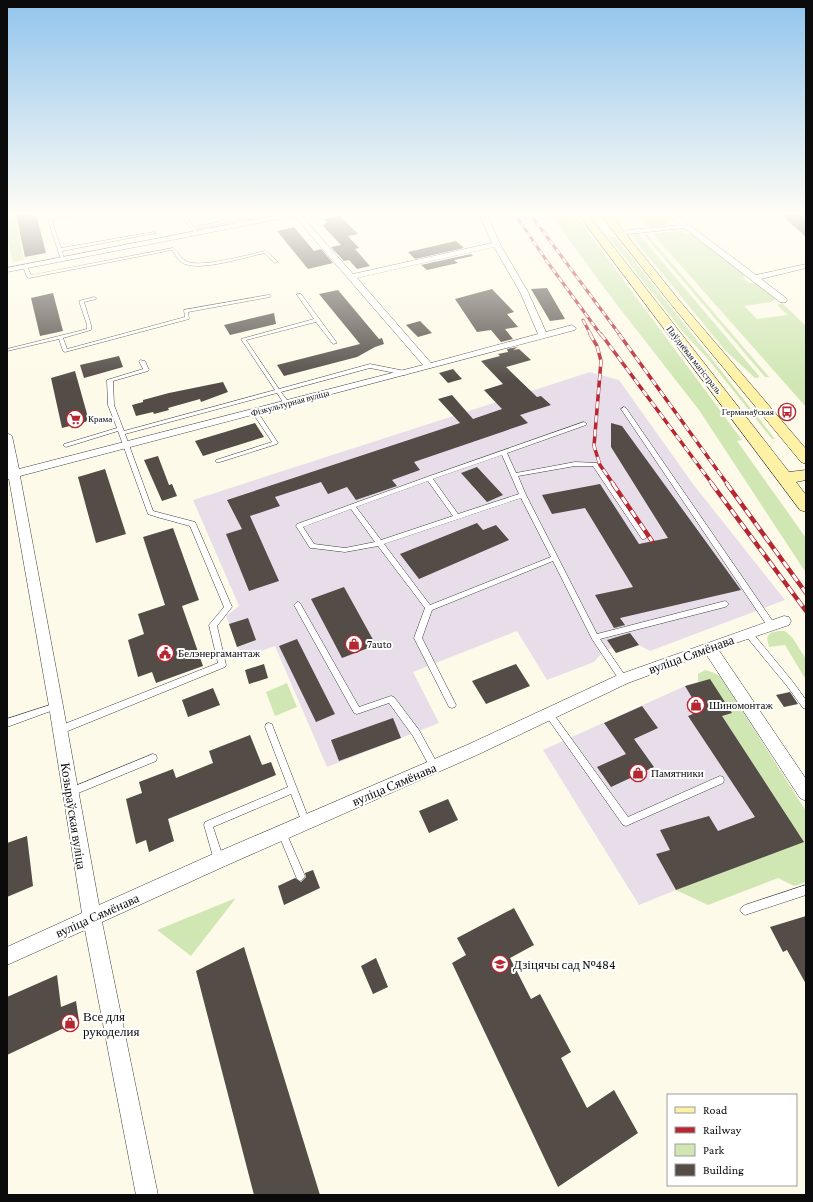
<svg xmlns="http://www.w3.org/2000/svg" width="813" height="1202" font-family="'Crimson Pro',serif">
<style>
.industrial{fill:#e8deea}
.green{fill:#d0e7b4}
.building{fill:#534c47}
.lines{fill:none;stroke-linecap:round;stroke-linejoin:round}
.lane-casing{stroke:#3e3e3e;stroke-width:1}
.street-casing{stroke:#3e3e3e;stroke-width:1}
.secondary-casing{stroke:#2d2d2d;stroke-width:1}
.lane{fill:#fff;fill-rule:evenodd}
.street{fill:#fff;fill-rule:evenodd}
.secondary{fill:#fdf1a5;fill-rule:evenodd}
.rail-far2-casing{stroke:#b62731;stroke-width:3}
.rail-far1-casing{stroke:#b62731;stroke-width:3.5}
.rail-casing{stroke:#b62731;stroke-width:4.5}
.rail-far2{stroke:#fff;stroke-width:2;stroke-dasharray:5.5;stroke-linecap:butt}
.rail-far1{stroke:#fff;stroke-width:2.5;stroke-dasharray:7;stroke-linecap:butt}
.rail{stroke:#fff;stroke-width:3;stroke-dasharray:8;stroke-linecap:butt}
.labels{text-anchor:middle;stroke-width:4;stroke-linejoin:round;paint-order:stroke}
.far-street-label{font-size:9px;fill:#0b0b0b;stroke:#fff}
.far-poi-label{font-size:9px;fill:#0b0b0b;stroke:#fff;text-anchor:end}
.poi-label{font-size:11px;fill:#0b0b0b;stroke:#fff;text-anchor:start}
.near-street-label{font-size:13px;fill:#0b0b0b;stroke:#fff}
.near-poi-label{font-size:13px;fill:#0b0b0b;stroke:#fff;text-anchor:start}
</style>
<rect width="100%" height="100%" fill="#fefae9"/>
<path class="industrial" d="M590,372L619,380L693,484L785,600L650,651L639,645L616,653L612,648L604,651L594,662L547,680L517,631L413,672L439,723L327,767L275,646L242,658L226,616L239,606L193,500Z
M710,679L732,713L723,716L804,842L676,890L639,905L543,750L685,686Z"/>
<path class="green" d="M7,214H19L15,215L24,260L13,262L7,238Z
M550,214H572L579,220L742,440L737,441L806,538V573L699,410L614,301Z
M635,214H664L671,221L665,225L647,227Z
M677,231L692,235L746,275L743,278L749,283H757L777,299L771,302L744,306L757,319L788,315L777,305L782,303L806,326V407L653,234Z
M638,233L759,376L758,378H755L725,350L634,239V236Z
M643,234H647L769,377H765Z
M613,237L616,238L775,439H772L708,359L683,332L610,239V237Z
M778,631H785L792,637L806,659V680L785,645L769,647L767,638L770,633Z
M705,670L712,672L720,676L806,811V882L794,886L778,878L708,905L676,890L804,842L722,716L732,713L710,680L698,682V674Z
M287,683L297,707L275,716L266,692Z
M236,898L191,956L157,930Z"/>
<path class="building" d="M16,214H36L46,253L25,257Z
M780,214H806V237Z
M340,216L358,234L348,236L359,248L355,249L370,266L357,269L349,260L344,261L331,247L341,245L323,226L327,222L324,219Z
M294,227L314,251L321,249L333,263L308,269L277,231Z
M456,241L464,248L415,259L408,252Z
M471,254L473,256L454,260L458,263L427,270L421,265Z
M547,288L565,319L550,321L531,289Z
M492,289L514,312L507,314L518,327L505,329L513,339L501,342L491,330L477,332L455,299Z
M338,290L379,339L382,338L384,344L375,347L357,357L284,376L277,365L360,344L319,294Z
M53,293L63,331L40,336L31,298Z
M274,313L276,324L230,335L224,325Z
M420,321L432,333L418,337L406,325Z
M518,347L513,350L519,349L531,360L506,367L537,397L541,396L551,405L520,415L528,423L414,462L420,470L392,480L397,486L356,500L347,487L328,494L321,482L275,497L280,506L250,516L279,581L249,591L226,534L242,529L227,500L460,423L438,399L452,395L473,419L502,409L484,390L503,384L481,361L500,356L498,354L508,352L507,349Z
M119,356L123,367L84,378L80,365Z
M453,369L462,379L448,383L439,373Z
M75,371L89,421L62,428L51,378Z
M223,382L228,392L201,402L200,399L168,408L169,410L154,414L153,412L136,416L132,405L143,402V400L169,393Z
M255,423L264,437L203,456L195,441Z
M611,423L622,426L741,590L620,618L625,625L614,628L595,595L633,587L585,508L552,514L542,495L600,484L639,544L668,538L611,447Z
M158,456L169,485L172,484L177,496L162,501L144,460Z
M477,467L503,495L487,502L461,473Z
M105,469L126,534L96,543L78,477Z
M477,523L483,530L496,525L509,540L419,579L400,554Z
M173,528L199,600L182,606L203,666L156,683L152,672L138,677L128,640L144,634L138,614L165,605L143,537Z
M344,587L376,645L342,658L311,599Z
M248,618L256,640L237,647L229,624Z
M630,633L639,645L616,653L607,640Z
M297,639L335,714L316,722L279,646Z
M264,664L268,678L249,684L245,670Z
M516,664L530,686L486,704L472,681Z
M710,679L732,713L722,716L804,842L676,890L656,854L670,850L660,830L709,816L718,831L755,817L688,716L700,711L685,686Z
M213,688L220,705L188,717L182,700Z
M790,692L798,704L784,707L776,695Z
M642,706L658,728L634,739L654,767L611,787L597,767L626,754L604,723Z
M393,718L401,738L339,761L331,740Z
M250,735L262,765L271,762L276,775L168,819L174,841L149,852L146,840L136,844L126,799L142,793L139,782L173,769L176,778L213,763L209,751Z
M448,799L458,820L429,833L419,811Z
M27,836L33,886L7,897V843Z
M313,870L320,888L284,905L278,886L295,878L301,882L306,877L305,873Z
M514,908L534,945L510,958L531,999L540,994L571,1052L561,1058L587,1108L614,1090L638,1133L558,1187L452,963L466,955L457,938Z
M806,916V984L787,950L783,952L770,927Z
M244,947L320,1195H254L196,971Z
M376,958L388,987L373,994L361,966Z
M57,975L61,1007L76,1001L79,1021L7,1055V997Z"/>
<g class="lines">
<defs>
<path id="lane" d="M77,214H85L52,221L61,248L154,232L156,233L62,251L64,259L61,260L48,220Z
M183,214H187L186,215L193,227L260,214H268L195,229L197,232L195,233L191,229L182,215Z
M173,248C178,251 180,258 186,261C198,269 250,254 266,251L278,262L274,263L265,253C245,257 203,271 185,264C179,262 175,255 172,250L29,278L27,277L23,267L27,266L31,275Z
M297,294H301L337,343L333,344L316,322L246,340L279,389L370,364L405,371L408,373L405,375L370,368L281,392L290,404L289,405H285L277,393L125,434L153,511L195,522L196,524L232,607L217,626L226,665L225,667L63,733L60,734L57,733L56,730L57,727L218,663L209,625L224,607L190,526L157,517L148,514L118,431L66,447L63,445L64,444L117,428L108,405L107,380L143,369L139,361L140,360L145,361L149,370L148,371L113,381L114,405L124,431L275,390L241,339L314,319L297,295Z
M268,295H270V297L188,312L189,319L65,352L63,351L59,339L7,351V349L87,329V325L79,301L94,297L96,298V299L84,302L91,325V330L63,338L67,349L185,317L184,310Z
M624,407L626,408L774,623L775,625L774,627H768L621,409Z
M255,410L257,411L278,443L277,444L220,462H216V460L272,442L252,412Z
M584,422L587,424L586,425L507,453L516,473L575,462L597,463L647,537L644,539H642L593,466H575L518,476L526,495L597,634L725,601L727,602L729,604L727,606L725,607L600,639L626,677L627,679L626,681L623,682L620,681L592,639L553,561L432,610L422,638L456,705L455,707L452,708L449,707L414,638L425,608L378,546L345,552L312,548H310L296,526L297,524L427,477ZM502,455L519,494L458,514L433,479ZM428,481L453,516L381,540L356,507ZM521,498L551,557L430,605L384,544ZM351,509L375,542L345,548L314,544L303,527Z
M298,602L300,603L359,707L391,696L394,697L419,730L437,763L438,766L437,769L434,770L431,769L413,736L389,703L357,714L354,713L294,605L296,603Z
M748,630L751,631L793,682L806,700V709L803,708L787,686L745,635L744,633L745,631Z
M56,703L59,704L60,706L59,708L7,727V719Z
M549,711L552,712L628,817L720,776L723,777L724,780L723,783L626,826L623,825L546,716L545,714L546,712Z
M269,723L272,724L273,727L310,822L309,825L306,826L303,825L291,794L213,827L224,860L222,863L219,865L216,863L214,860L204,825L205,822L288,787L265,727L266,724Z
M153,754L156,755L157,758L156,761L71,796L68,795L67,792L68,789Z
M282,829L285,830L305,876L303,879L300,881L297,879L278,833L279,830Z
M806,885V895L745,915L742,913L740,910L742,907L745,905Z"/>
<path id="street" d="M283,214H300L353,274L492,243L479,214H487L500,244L528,292L546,332L572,325L576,328L575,330L20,476L63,706L99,905L213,854L467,745L618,675L784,616L789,617L791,621L789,625L718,649L806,779V801L800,798L706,654L628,683L477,755L225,866L102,922L158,1195H136L85,930L7,965V947L82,913L49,706L9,479L7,480V433L12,436L19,469L423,365L294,216L7,272V268ZM494,247L520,292L538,334L431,363L357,278Z
M666,214H675L756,275L806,264V268L761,279L786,298L787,300L786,302H780L684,228L620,235L616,233L620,231L679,225Z"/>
<path id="secondary" d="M578,214H588L789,472L806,470V480L796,482L806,495V512L800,510Z
M600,214H610L678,299L806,449V464L801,462L670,303Z"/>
</defs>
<use href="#lane" class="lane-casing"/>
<use href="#street" class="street-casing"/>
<use href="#secondary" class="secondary-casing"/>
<use href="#lane" class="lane"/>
<use href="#street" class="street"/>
<use href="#secondary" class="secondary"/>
<defs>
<path id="rail-far2" d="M515,214L546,260L601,335
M530,214L620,335
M583,320L591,335"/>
<path id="rail-far1" d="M590,334L597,346L601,361L594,446L600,465L614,485
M601,334L713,485
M619,334L728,485"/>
<path id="rail" d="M613,484L652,541
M712,484L806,611
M727,484L806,593"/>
</defs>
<use href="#rail-far2" class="rail-far2-casing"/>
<use href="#rail-far1" class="rail-far1-casing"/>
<use href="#rail" class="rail-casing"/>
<use href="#rail-far2" class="rail-far2"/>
<use href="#rail-far1" class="rail-far1"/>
<use href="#rail" class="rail"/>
</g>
<linearGradient id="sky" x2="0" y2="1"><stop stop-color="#91c4ed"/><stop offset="0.56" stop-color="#fffdf5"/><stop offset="1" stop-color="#fffdf5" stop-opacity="0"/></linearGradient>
<rect width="813" height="382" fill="url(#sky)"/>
<defs>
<symbol id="bus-ring" viewBox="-11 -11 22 22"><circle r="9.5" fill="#fff" stroke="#b62731" stroke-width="1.5"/><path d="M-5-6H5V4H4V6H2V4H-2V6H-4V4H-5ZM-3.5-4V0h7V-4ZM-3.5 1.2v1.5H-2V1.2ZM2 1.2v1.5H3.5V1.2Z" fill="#b62731"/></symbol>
<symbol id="supermarket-ring" viewBox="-11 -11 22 22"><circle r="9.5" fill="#fff" stroke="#b62731" stroke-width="1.5"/><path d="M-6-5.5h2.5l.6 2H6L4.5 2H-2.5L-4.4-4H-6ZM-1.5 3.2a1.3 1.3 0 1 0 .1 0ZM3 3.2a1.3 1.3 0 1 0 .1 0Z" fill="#b62731"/></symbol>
<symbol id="shop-ring" viewBox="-11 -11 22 22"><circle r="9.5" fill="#fff" stroke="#b62731" stroke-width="1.5"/><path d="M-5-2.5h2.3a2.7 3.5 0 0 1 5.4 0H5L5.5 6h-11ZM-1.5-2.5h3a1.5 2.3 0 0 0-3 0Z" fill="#b62731"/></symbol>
<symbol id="civic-ring" viewBox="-11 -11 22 22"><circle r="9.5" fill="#fff" stroke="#b62731" stroke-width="1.5"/><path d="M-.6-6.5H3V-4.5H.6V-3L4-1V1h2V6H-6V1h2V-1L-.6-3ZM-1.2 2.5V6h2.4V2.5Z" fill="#b62731"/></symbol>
<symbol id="school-ring" viewBox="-11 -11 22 22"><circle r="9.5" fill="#fff" stroke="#b62731" stroke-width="1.5"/><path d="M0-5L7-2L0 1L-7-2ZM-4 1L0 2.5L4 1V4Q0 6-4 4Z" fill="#b62731"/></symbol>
</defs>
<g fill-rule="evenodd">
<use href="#bus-ring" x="777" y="402" width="20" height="20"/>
<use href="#supermarket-ring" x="65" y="409" width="20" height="20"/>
<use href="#shop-ring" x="344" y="634" width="20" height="20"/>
<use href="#civic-ring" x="155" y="643" width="20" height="20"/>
<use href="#shop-ring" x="686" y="695" width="20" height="20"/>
<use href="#shop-ring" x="628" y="763" width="20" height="20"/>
<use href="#school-ring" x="490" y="954" width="20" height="20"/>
<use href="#shop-ring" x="60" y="1013" width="20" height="20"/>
</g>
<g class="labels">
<g class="far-street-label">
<text transform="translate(694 360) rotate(52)" y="3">Паўднёвая магістраль</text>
<text transform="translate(290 403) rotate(-15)" y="3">Фізкультурная вуліца</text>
</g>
<g class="far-poi-label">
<text x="774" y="415">Германаўская</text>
<text x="88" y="422" text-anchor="start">Крама</text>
</g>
<g class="poi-label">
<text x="367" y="648">7auto</text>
<text x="178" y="657">Белэнергамантаж</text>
<text x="709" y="709">Шиномонтаж</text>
<text x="651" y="777">Памятники</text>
</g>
<g class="near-street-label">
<text transform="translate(691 654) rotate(-20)" y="5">вуліца Сямёнава</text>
<text transform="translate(394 784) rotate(-23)" y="5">вуліца Сямёнава</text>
<text transform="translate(74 816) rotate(81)" y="5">Козыраўская вуліца</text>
<text transform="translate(97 915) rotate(-24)" y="5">вуліца Сямёнава</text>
</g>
<g class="near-poi-label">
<text x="513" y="969">Дзіцячы сад №484</text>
<text x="83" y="1021">Все для<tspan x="83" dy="15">рукоделия</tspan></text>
</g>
</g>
<rect width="813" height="1202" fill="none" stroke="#0b0b0b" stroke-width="16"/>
<rect x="667" y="1094" width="130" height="92" fill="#ffffff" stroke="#9d9d9d"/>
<rect x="675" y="1107" width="20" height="6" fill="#fdf1a5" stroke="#9d9d9d"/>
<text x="703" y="1114" font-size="12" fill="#0b0b0b">Road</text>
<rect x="675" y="1127" width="20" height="6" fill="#b62731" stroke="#9d9d9d"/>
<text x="703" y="1134" font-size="12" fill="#0b0b0b">Railway</text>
<rect x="675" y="1144" width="20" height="12" fill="#d0e7b4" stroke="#9d9d9d"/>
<text x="703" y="1154" font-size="12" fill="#0b0b0b">Park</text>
<rect x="675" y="1164" width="20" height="12" fill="#534c47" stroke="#9d9d9d"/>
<text x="703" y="1174" font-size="12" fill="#0b0b0b">Building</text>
</svg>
